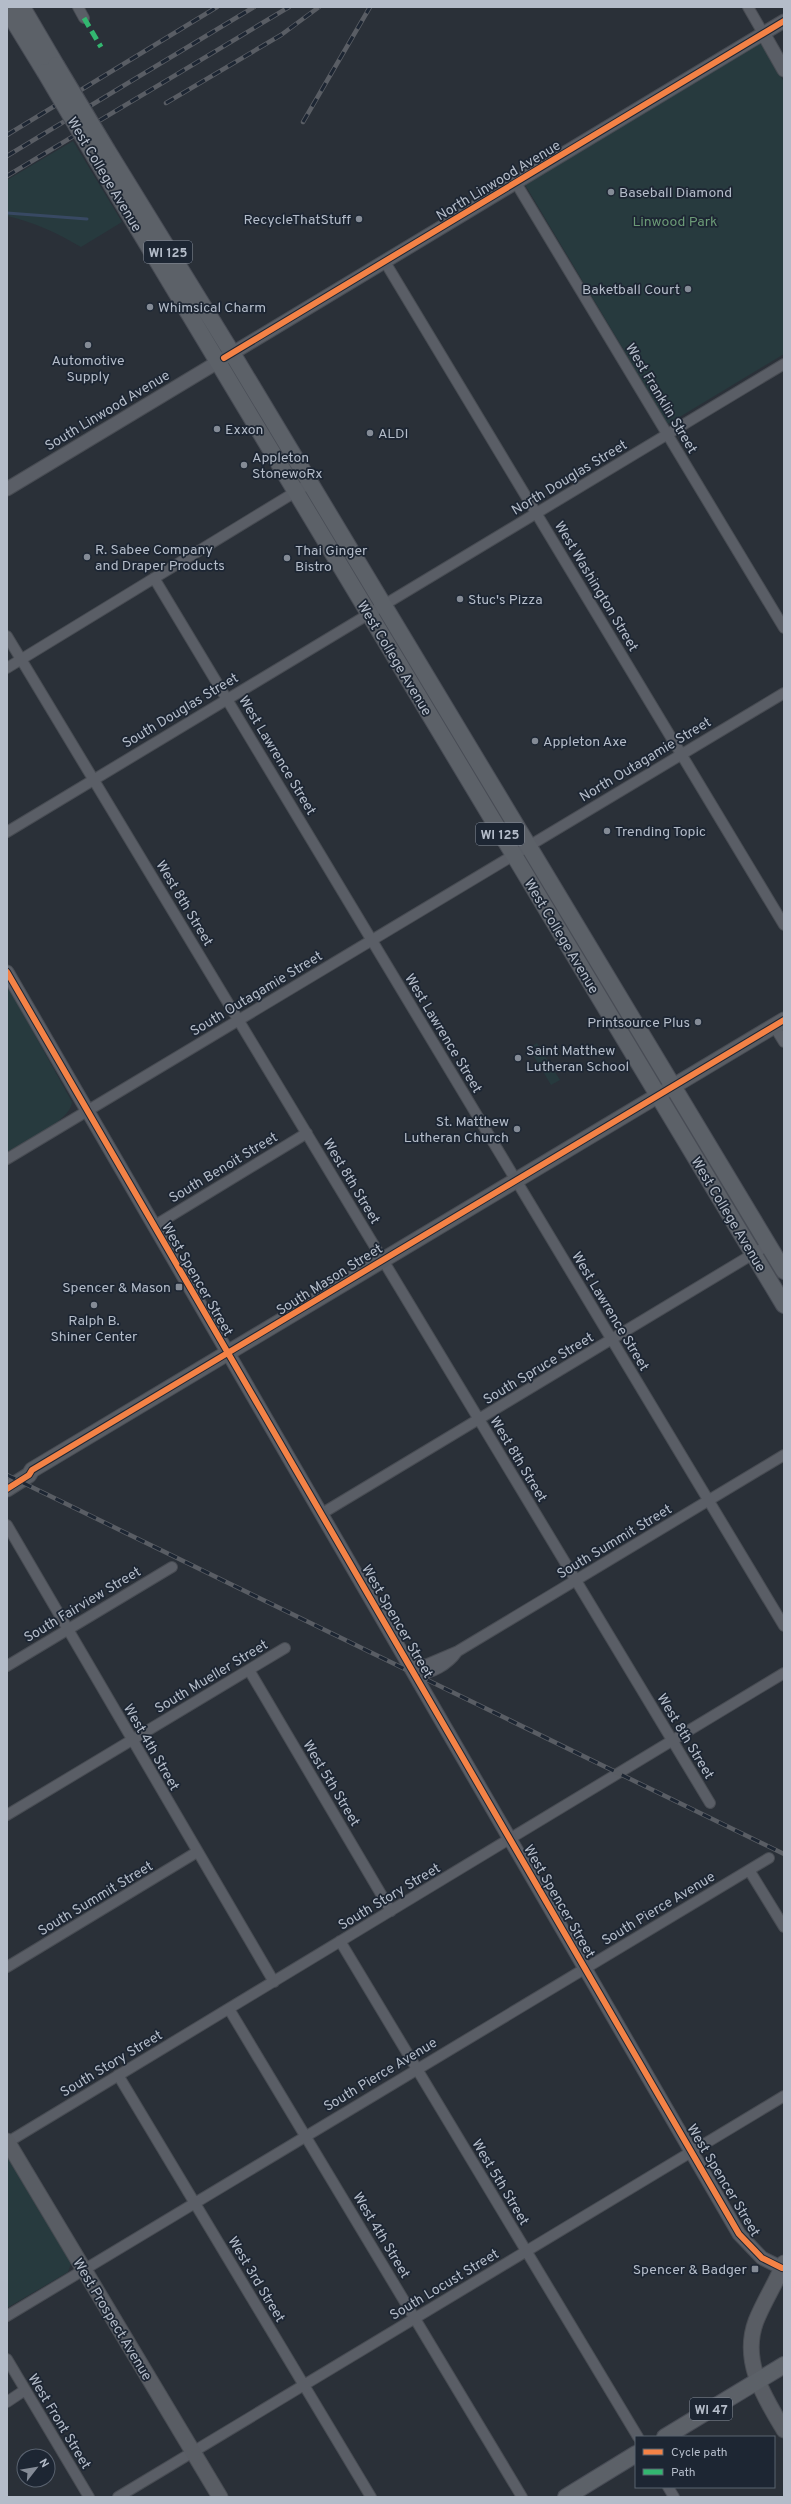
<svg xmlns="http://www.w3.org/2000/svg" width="791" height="2504" font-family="Overpass,sans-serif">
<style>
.green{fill:#273a3e}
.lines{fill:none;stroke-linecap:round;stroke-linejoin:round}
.stream{stroke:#384963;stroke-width:3}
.minor-casing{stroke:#484c53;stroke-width:12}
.tertiary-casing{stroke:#484c53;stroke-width:15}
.secondary-casing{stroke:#484c53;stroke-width:17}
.primary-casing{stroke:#484c55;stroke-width:18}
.minor{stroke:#5a5e66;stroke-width:10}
.tertiary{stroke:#5a5e66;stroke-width:13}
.secondary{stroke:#595d64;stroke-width:15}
.primary{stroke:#5c6168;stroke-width:16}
.rail-casing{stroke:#595d64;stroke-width:4.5}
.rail{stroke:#1d2633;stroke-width:3;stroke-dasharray:9;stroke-linecap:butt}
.primary-bridge-casing{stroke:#484c55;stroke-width:18;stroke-linecap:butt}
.primary-bridge{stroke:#5c6168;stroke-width:16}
.quiet{stroke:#33b770;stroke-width:5;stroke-dasharray:10 5;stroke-linecap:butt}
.cycleway-casing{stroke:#1d2633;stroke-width:8}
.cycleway{stroke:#f48246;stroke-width:6}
.poi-dot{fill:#848b96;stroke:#1d2633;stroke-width:1.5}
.labels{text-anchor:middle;stroke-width:3.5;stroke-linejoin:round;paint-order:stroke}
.shield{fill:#1d2633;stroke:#878f9c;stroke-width:1}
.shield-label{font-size:13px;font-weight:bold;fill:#b4bcc9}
.street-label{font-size:14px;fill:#b4bcc9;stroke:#1d2633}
.poi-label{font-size:14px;fill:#b4bcc9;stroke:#1d2633;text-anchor:start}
.park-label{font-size:14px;fill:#6b9a76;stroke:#1d2633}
</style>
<rect width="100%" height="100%" fill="#2a3038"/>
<path class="green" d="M761,41L784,82V354L668,424L524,183Z
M73,141L122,222L81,247C57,233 34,222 7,216V180Z
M7,985L72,1102C71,1121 22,1143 7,1152Z
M537,1043L560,1080L551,1085L529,1048Z
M7,2156L71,2263L68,2272L7,2308Z"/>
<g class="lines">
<path class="stream" d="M7,213L87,219"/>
<defs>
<path id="minor" d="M78,7L84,18
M748,7L763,33
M516,183L784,628
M385,262L784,925
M154,578L784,1626
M7,636L710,1803
M7,668L310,483
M7,832L784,364
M774,1026L784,1042
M7,1159L784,693
M154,1226L307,1133
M321,1514L768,1245
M7,1525L274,1982
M405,1657L425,1665L458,1651L784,1455
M7,1666L172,1567
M249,1670L391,1911
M416,1675C431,1674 448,1665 457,1652
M7,1815L285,1648
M749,1870L784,1927
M340,1941L638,2437
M7,1967L197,1852
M229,2009L522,2497
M118,2075L371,2497
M8,2142L784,1673
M7,2316L769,1858
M7,2359L89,2497
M7,2402L25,2390
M668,2487L674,2497
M118,2497L784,2096"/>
<path id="tertiary" d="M763,33L784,70
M7,489L784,21
M7,972L739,2234L762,2258L782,2268"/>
<path id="secondary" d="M7,1489L29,1475L32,1470L784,1020
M7,2141L220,2497
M784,2263C776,2283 764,2301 756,2321C741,2361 764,2397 784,2430"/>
<path id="primary" d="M22,7L56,65
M7,10L45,72
M107,150L232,353L784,1271
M95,157L784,1305
M665,2437L784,2365
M566,2497L636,2454"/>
</defs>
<use href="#minor" class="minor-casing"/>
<use href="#tertiary" class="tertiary-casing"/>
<use href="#secondary" class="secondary-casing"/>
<use href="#primary" class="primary-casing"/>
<use href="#minor" class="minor"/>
<use href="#tertiary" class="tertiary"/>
<use href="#secondary" class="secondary"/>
<use href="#primary" class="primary"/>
<defs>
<path id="rail" d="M166,103L281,35L319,7
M303,122L370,7
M7,135L217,7
M7,156L254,7
M7,176L289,7
M7,1475L784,1854"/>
</defs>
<use href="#rail" class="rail-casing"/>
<use href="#rail" class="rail"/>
<defs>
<path id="primary-bridge" d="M56,65L107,150
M45,72L95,157"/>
</defs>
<use href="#primary-bridge" class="primary-bridge-casing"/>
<use href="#primary-bridge" class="primary-bridge"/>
<path class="quiet" d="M84,18L101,47"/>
<defs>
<path id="cycleway" d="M224,358L784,21
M7,972L739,2234L762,2258L782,2268
M7,1489L29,1475L32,1470L784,1020"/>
</defs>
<use href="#cycleway" class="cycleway-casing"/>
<use href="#cycleway" class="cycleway"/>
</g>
<g class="poi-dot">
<circle cx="611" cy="192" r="4"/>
<circle cx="359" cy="219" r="4"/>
<circle cx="688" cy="289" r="4"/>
<circle cx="150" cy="307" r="4"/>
<circle cx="88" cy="345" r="4"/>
<circle cx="217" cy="429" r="4"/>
<circle cx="370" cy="433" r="4"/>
<circle cx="244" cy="465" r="4"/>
<circle cx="87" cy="557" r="4"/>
<circle cx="287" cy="558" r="4"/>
<circle cx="460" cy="599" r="4"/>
<circle cx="535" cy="741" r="4"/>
<circle cx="607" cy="831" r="4"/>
<circle cx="698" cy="1022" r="4"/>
<circle cx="518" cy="1058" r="4"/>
<circle cx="517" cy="1129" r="4"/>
<rect x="175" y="1283" width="8" height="8" rx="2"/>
<circle cx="94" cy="1305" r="4"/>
<rect x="751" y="2265" width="8" height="8" rx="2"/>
</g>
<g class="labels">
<g class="shield">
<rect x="144" y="241" width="48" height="22" rx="3"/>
<rect x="476" y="823" width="48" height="22" rx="3"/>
<rect x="690" y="2398" width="42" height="22" rx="3"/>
</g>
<g class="shield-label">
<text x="168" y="257">WI 125</text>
<text x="500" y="839">WI 125</text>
<text x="711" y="2414">WI 47</text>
</g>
<g class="street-label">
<text transform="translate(105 174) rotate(59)" y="5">West College Avenue</text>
<text transform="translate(498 180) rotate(-31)" y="5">North Linwood Avenue</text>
<text transform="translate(662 398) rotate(59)" y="5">West Franklin Street</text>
<text transform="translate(107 410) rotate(-31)" y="5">South Linwood Avenue</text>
<text transform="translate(569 477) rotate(-31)" y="5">North Douglas Street</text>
<text transform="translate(597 586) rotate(59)" y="5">West Washington Street</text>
<text transform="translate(395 658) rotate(59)" y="5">West College Avenue</text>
<text transform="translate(180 710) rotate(-31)" y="5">South Douglas Street</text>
<text transform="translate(278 755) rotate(59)" y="5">West Lawrence Street</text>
<text transform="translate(645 759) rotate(-31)" y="5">North Outagamie Street</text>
<text transform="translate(185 903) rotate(59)" y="5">West 8th Street</text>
<text transform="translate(562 936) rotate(59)" y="5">West College Avenue</text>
<text transform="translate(256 993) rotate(-31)" y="5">South Outagamie Street</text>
<text transform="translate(444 1033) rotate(59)" y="5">West Lawrence Street</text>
<text transform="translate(223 1167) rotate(-31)" y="5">South Benoit Street</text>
<text transform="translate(352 1181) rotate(59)" y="5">West 8th Street</text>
<text transform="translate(729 1214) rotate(59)" y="5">West College Avenue</text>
<text transform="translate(198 1279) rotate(60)" y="5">West Spencer Street</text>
<text transform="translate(329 1279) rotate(-32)" y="5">South Mason Street</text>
<text transform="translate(611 1311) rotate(59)" y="5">West Lawrence Street</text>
<text transform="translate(538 1368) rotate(-31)" y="5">South Spruce Street</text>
<text transform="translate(519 1459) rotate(59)" y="5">West 8th Street</text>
<text transform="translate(614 1541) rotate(-31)" y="5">South Summit Street</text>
<text transform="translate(82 1604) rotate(-31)" y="5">South Fairview Street</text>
<text transform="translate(398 1621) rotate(60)" y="5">West Spencer Street</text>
<text transform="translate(211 1676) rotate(-31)" y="5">South Mueller Street</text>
<text transform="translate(686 1736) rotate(59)" y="5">West 8th Street</text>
<text transform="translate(152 1747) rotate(60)" y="5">West 4th Street</text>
<text transform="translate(332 1783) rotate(59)" y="5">West 5th Street</text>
<text transform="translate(389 1896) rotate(-31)" y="5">South Story Street</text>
<text transform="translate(95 1898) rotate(-31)" y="5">South Summit Street</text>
<text transform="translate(560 1901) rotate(60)" y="5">West Spencer Street</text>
<text transform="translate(658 1908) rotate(-31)" y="5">South Pierce Avenue</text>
<text transform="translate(111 2063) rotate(-31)" y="5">South Story Street</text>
<text transform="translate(380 2074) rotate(-31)" y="5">South Pierce Avenue</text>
<text transform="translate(724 2180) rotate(59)" y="5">West Spencer Street</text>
<text transform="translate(501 2182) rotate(59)" y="5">West 5th Street</text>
<text transform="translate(382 2235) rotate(59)" y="5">West 4th Street</text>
<text transform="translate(257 2279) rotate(59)" y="5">West 3rd Street</text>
<text transform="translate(444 2284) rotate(-31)" y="5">South Locust Street</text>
<text transform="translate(113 2319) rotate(59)" y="5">West Prospect Avenue</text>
<text transform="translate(60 2421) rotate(59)" y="5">West Front Street</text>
</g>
<g class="poi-label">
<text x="619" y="197">Baseball Diamond</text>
<text x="351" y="224" text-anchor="end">RecycleThatStuff</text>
<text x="680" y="294" text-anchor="end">Baketball Court</text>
<text x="158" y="312">Whimsical Charm</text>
<text x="88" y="365" text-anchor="middle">Automotive<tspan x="88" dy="16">Supply</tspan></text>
<text x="225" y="434">Exxon</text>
<text x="378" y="438">ALDI</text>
<text x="252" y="462">Appleton<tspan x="252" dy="16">StonewoRx</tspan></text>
<text x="95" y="554">R. Sabee Company<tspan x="95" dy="16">and Draper Products</tspan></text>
<text x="295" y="555">Thai Ginger<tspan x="295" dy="16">Bistro</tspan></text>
<text x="468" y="604">Stuc's Pizza</text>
<text x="543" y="746">Appleton Axe</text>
<text x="615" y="836">Trending Topic</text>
<text x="690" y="1027" text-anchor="end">Printsource Plus</text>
<text x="526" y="1055">Saint Matthew<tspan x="526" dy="16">Lutheran School</tspan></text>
<text x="509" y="1126" text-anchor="end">St. Matthew<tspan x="509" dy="16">Lutheran Church</tspan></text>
<text x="171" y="1292" text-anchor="end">Spencer &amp; Mason</text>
<text x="94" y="1325" text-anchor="middle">Ralph B.<tspan x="94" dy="16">Shiner Center</tspan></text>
<text x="747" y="2274" text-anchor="end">Spencer &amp; Badger</text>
</g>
<g class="park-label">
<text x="675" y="226">Linwood Park</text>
</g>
</g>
<rect width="791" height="2504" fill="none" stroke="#b4bcc9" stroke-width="16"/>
<rect x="635" y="2436" width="140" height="52" fill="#1d2633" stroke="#59626f"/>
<rect x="643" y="2449" width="20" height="6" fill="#f48246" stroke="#59626f"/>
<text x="671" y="2456" font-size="12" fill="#b4bcc9">Cycle path</text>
<rect x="643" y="2469" width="20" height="6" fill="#33b770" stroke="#59626f"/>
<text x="671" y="2476" font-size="12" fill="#b4bcc9">Path</text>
<g transform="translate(36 2468) rotate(59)"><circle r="19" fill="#1d2633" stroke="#59626f"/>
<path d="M0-3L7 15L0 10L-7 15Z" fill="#848b96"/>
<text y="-6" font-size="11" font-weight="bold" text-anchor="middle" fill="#b4bcc9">N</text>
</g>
</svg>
